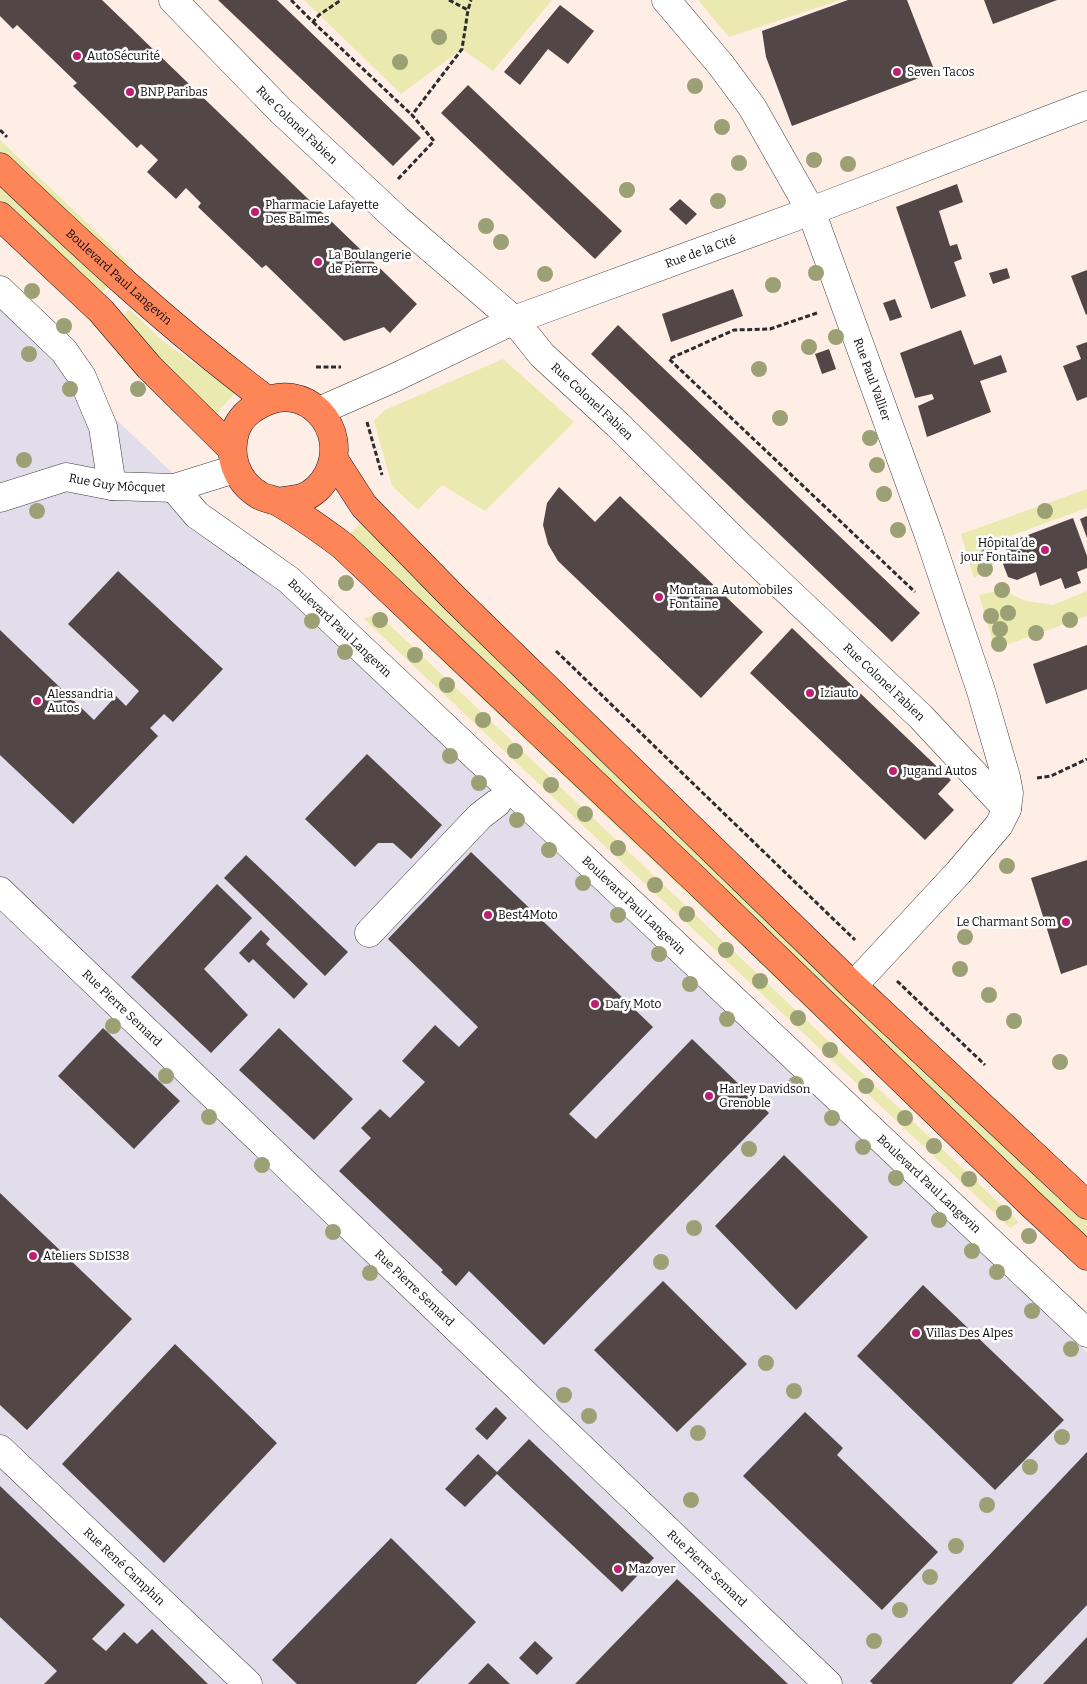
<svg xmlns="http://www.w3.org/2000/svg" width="1087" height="1684" font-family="Bitter,serif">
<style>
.industrial{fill:#e2ddea}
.green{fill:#e9e9b0}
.building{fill:#524647}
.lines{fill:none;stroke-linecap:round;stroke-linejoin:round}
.minor-casing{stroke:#3d3d3d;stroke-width:29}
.major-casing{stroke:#1b1b1b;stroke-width:29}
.path{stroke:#2c2c2c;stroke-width:3;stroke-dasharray:5 2.5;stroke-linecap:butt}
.minor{stroke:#fff;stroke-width:28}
.major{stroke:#fe8558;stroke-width:28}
.tree{fill:#9ca175}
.poi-dot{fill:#bd1f73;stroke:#fff;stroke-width:2}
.labels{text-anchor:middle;stroke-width:5;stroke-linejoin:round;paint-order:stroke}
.poi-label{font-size:12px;fill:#0a0a0a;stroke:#fff;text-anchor:start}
.street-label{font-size:12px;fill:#0a0a0a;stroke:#fff}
</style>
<rect width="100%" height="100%" fill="#ffeee6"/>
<path class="industrial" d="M0,309L551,833L1087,1352V1684H0Z"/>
<path class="green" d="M304,0H552L493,71L462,49L401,94Z
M698,0H841L729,37Z
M0,140L129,263L120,273L0,159Z
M0,183L109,286L99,295L0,200Z
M129,309L165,343L236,392L214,416L121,318Z
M503,359L574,422L485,511L442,485L418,510L392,486L374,421L385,410Z
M1087,489V508L996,541L994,564L974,578L961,534Z
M361,523L643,798L1087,1219V1241L348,536Z
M1002,590L1026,601L1053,605L1087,591V616L995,649L979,595Z
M399,610L1023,1213L395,616Z
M377,613L1019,1222L1010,1228L364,619Z"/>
<path class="building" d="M0,0H102L417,304L390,333L384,327L344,341L266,265L262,268L198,207L201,203L186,188L176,199L147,172L158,160L141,144L137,148L73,86L77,83L17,25L13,29L0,16Z
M218,0H277L421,138L393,166Z
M848,0H907L935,72L792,126L766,57L762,31Z
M984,0H1057L993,24Z
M560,5L594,31L568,64L548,49L520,85L504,72Z
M468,85L622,231L595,259L441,113Z
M957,184L963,202L939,211L950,246L957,244L962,259L954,262L966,296L931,309L896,207Z
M680,199L697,214L686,225L669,209Z
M1007,268L1010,278L993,284L989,273Z
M1087,270V314L1086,315L1071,276Z
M733,289L743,316L671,342L662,314Z
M895,299L902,317L890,321L883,303Z
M618,325L920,613L892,642L591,354Z
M961,330L974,365L1001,355L1007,372L980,381L991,412L927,437L918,406L934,399L932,394L915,398L900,353Z
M1087,342V397L1077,401L1063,366L1081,359L1076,346Z
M829,349L836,369L822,374L815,354Z
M559,487L595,522L620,496L763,632L701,698L558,561L548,544L543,525L547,503Z
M1087,516V538L1080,519Z
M1073,518L1087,556V568L1077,572L1081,583L1065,589L1061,578L1040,586L1036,572L1017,580L1008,577L1003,564L1009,557L1004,544Z
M118,571L223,669L173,722L164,714L150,728L158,736L73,824L0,755V630L94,720L116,696L126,706L139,691L68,624Z
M792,628L951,780L938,794L954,810L925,840L750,673Z
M1087,645V689L1046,704L1033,664Z
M367,754L442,825L411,859L393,843H378L355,867L305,819Z
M471,852L653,1027L569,1114L596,1139L692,1039L769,1113L544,1345L469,1271L456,1286L441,1272L443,1270L339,1171L371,1138L361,1128L380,1109L390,1118L425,1082L402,1061L435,1025L459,1047L478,1027L388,939Z
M246,855L348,952L325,976L224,878Z
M1087,860V965L1061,974L1031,878Z
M217,884L252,918L204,969L248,1015L211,1053L131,977Z
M261,930L270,939L266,944L308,984L294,999L253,959L249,963L239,953Z
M103,1028L180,1101L134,1149L58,1076Z
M279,1028L353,1099L314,1140L239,1070Z
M784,1155L868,1237L796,1310L715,1226Z
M0,1193L132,1319L27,1430L0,1405Z
M663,1281L747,1364L677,1432L594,1350Z
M923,1285L1064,1420L995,1490L857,1356Z
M175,1344L277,1443L164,1563L62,1464Z
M496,1407L507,1418L487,1440L475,1429Z
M805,1412L843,1448L837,1455L938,1552L882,1610L743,1476Z
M529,1439L654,1558L622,1592L497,1474L465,1507L445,1489L478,1454L497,1472Z
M1087,1452V1605L1012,1684H873L870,1681Z
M0,1486L125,1605L92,1639L106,1651L124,1632L137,1644L152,1629L208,1684H44L57,1671L0,1617Z
M391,1538L476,1622L416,1684H297L272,1660Z
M677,1579L691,1592L788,1684H575Z
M1087,1637V1684H1043Z
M535,1641L553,1658L537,1675L519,1658Z
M488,1663L510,1684H468Z"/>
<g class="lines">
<defs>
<g id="minor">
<path id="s1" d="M173,0L281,111L398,220L514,320L542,355L618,425L741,547L921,717L1007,809"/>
<path id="s2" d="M666,0L721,65L752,107L811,211L928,533L981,691L1006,777L1009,793L1007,809L999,825L958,873L853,986"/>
<path d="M0,290L64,351L82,377L103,427L112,486"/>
<path id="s3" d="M319,411L394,378L514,320L811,211L1087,105"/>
<path id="s4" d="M174,488L197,515L289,580L1087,1333"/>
<path id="s5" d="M0,498L66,477L112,486L174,488L235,469"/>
<path id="s6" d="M0,891L828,1684"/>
<path d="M369,933L480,816L497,803"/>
<path id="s7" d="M0,1449L248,1684"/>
</g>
<g id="major">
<path id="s8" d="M0,167C86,249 172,329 267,400"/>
<path d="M0,216L101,311L149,367L231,448"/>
<path d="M335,461L364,506L455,599L853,986L1087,1205"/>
<path d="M278,502C286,500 294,500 301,498C313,495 323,484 328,474C351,428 304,378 259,405C249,410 240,419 236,429C227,455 236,481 259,495C265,499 273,499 280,503C302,516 323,531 343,546L697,881L1030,1203L1087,1256"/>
</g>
</defs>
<use href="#minor" class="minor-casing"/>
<use href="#major" class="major-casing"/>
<path class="path" d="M291,0L313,22L319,15L341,0
M449,0L468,10
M313,22L412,115
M0,130L7,137
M398,179L434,141L412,115L462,49L468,10L471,0
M817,313L770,329L734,330L669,359L915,592
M316,367H341
M367,422L382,475
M556,651L855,940
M1037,778L1051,776L1087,759
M897,981L985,1065"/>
<use href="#minor" class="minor"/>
<use href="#major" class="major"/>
</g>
<g class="tree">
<circle cx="439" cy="37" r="8"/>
<circle cx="400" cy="62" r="8"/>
<circle cx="695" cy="86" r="8"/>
<circle cx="722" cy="127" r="8"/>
<circle cx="814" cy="160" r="8"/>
<circle cx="739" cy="163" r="8"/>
<circle cx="848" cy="164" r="8"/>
<circle cx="627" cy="190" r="8"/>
<circle cx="718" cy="201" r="8"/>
<circle cx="486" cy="226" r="8"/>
<circle cx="501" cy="242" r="8"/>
<circle cx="816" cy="273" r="8"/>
<circle cx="545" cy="274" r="8"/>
<circle cx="773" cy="285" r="8"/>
<circle cx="32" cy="291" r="8"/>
<circle cx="64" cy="326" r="8"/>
<circle cx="836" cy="337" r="8"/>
<circle cx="809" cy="347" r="8"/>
<circle cx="29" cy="354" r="8"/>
<circle cx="759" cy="369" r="8"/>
<circle cx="70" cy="389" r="8"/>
<circle cx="138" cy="389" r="8"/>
<circle cx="780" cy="418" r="8"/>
<circle cx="870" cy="438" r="8"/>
<circle cx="24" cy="460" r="8"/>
<circle cx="877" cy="465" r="8"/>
<circle cx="884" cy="494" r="8"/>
<circle cx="37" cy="511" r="8"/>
<circle cx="1045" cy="511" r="8"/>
<circle cx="898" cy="530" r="8"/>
<circle cx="989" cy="552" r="8"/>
<circle cx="985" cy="569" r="8"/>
<circle cx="346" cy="583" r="8"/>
<circle cx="1002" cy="590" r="8"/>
<circle cx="1008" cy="613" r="8"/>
<circle cx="991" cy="616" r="8"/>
<circle cx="380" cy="620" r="8"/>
<circle cx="1070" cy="620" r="8"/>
<circle cx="312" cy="621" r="8"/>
<circle cx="1000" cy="629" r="8"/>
<circle cx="1036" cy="633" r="8"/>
<circle cx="999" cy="644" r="8"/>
<circle cx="345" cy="652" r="8"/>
<circle cx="415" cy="655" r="8"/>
<circle cx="447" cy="685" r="8"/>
<circle cx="483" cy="720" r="8"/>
<circle cx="515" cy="751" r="8"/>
<circle cx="450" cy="756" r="8"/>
<circle cx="479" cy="783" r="8"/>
<circle cx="551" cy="785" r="8"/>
<circle cx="585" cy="814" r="8"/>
<circle cx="517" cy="820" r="8"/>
<circle cx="618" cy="848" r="8"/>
<circle cx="549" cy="850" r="8"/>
<circle cx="1007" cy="866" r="8"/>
<circle cx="583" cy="883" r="8"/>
<circle cx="655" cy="885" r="8"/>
<circle cx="687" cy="914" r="8"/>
<circle cx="618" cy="915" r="8"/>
<circle cx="965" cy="937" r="8"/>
<circle cx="726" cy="950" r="8"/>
<circle cx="659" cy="954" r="8"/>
<circle cx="960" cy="969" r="8"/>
<circle cx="760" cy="981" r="8"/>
<circle cx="690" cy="984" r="8"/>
<circle cx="989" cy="995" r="8"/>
<circle cx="798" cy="1018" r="8"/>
<circle cx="727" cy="1019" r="8"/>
<circle cx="1014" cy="1021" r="8"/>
<circle cx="113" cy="1026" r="8"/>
<circle cx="830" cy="1050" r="8"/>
<circle cx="1060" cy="1062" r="8"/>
<circle cx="166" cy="1076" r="8"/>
<circle cx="796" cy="1084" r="8"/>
<circle cx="866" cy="1086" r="8"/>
<circle cx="209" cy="1117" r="8"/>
<circle cx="832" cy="1118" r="8"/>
<circle cx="905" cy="1118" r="8"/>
<circle cx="934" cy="1146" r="8"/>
<circle cx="863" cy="1147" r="8"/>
<circle cx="749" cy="1149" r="8"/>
<circle cx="262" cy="1165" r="8"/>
<circle cx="896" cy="1178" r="8"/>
<circle cx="969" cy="1179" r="8"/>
<circle cx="1004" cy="1213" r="8"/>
<circle cx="939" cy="1220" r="8"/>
<circle cx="694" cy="1228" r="8"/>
<circle cx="333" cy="1232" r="8"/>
<circle cx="1029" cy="1236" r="8"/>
<circle cx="972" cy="1251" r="8"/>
<circle cx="661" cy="1262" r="8"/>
<circle cx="997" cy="1272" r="8"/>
<circle cx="370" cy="1273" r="8"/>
<circle cx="1032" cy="1311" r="8"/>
<circle cx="1071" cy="1349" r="8"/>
<circle cx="766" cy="1363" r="8"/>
<circle cx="794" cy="1391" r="8"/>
<circle cx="564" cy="1395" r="8"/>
<circle cx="589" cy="1416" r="8"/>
<circle cx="698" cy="1433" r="8"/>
<circle cx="1062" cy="1437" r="8"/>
<circle cx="1030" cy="1467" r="8"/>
<circle cx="691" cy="1500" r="8"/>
<circle cx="987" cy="1505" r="8"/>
<circle cx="956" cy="1546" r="8"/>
<circle cx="930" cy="1577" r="8"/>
<circle cx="900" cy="1610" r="8"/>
<circle cx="874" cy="1641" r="8"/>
</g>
<g class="poi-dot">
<circle cx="77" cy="56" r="5"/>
<circle cx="897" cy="72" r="5"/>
<circle cx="130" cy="92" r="5"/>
<circle cx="255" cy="212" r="5"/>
<circle cx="318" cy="262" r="5"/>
<circle cx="1045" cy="550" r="5"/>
<circle cx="659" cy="597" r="5"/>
<circle cx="810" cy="693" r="5"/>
<circle cx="37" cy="701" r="5"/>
<circle cx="893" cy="771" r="5"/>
<circle cx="488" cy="915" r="5"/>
<circle cx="1066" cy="922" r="5"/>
<circle cx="595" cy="1004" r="5"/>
<circle cx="709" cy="1096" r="5"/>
<circle cx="33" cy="1256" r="5"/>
<circle cx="916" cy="1333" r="5"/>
<circle cx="618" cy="1569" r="5"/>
</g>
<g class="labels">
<g class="poi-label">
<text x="87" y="60">AutoSécurité</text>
<text x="907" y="76">Seven Tacos</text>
<text x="140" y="96">BNP Paribas</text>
<text x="265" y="209">Pharmacie Lafayette<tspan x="265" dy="14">Des Balmes</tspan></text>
<text x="328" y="259">La Boulangerie<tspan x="328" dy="14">de Pierre</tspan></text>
<text x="1035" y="547" text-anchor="end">Hôpital de<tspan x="1035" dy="14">jour Fontaine</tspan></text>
<text x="669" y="594">Montana Automobiles<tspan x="669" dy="14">Fontaine</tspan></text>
<text x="820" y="697">Iziauto</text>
<text x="47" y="698">Alessandria<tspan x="47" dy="14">Autos</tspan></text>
<text x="903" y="775">Jugand Autos</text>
<text x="498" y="919">Best4Moto</text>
<text x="1056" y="926" text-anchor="end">Le Charmant Som</text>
<text x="605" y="1008">Dafy Moto</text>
<text x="719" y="1093">Harley Davidson<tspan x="719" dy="14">Grenoble</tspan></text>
<text x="43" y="1260">Ateliers SDIS38</text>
<text x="926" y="1337">Villas Des Alpes</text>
<text x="628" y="1573">Mazoyer</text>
</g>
<g class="street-label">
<text dy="4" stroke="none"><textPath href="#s1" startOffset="176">Rue Colonel Fabien</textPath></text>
<text dy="4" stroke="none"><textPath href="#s3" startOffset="414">Rue de la Cité</textPath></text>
<text dy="4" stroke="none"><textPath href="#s8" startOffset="162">Boulevard Paul Langevin</textPath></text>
<text dy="4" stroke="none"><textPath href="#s2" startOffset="436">Rue Paul Vallier</textPath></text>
<text dy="4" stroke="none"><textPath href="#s1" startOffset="581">Rue Colonel Fabien</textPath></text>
<text dy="4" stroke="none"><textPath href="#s5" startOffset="121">Rue Guy Môcquet</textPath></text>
<text dy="4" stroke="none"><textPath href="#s4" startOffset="218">Boulevard Paul Langevin</textPath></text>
<text dy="4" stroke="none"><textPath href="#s1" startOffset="986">Rue Colonel Fabien</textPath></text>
<text dy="4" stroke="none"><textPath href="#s4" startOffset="622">Boulevard Paul Langevin</textPath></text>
<text dy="4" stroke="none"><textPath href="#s6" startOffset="169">Rue Pierre Semard</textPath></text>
<text dy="4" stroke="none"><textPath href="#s4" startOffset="1028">Boulevard Paul Langevin</textPath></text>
<text dy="4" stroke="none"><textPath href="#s6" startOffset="574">Rue Pierre Semard</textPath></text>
<text dy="4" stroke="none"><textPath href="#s7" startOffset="171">Rue René Camphin</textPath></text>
<text dy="4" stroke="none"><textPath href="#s6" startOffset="979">Rue Pierre Semard</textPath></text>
</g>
</g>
</svg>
